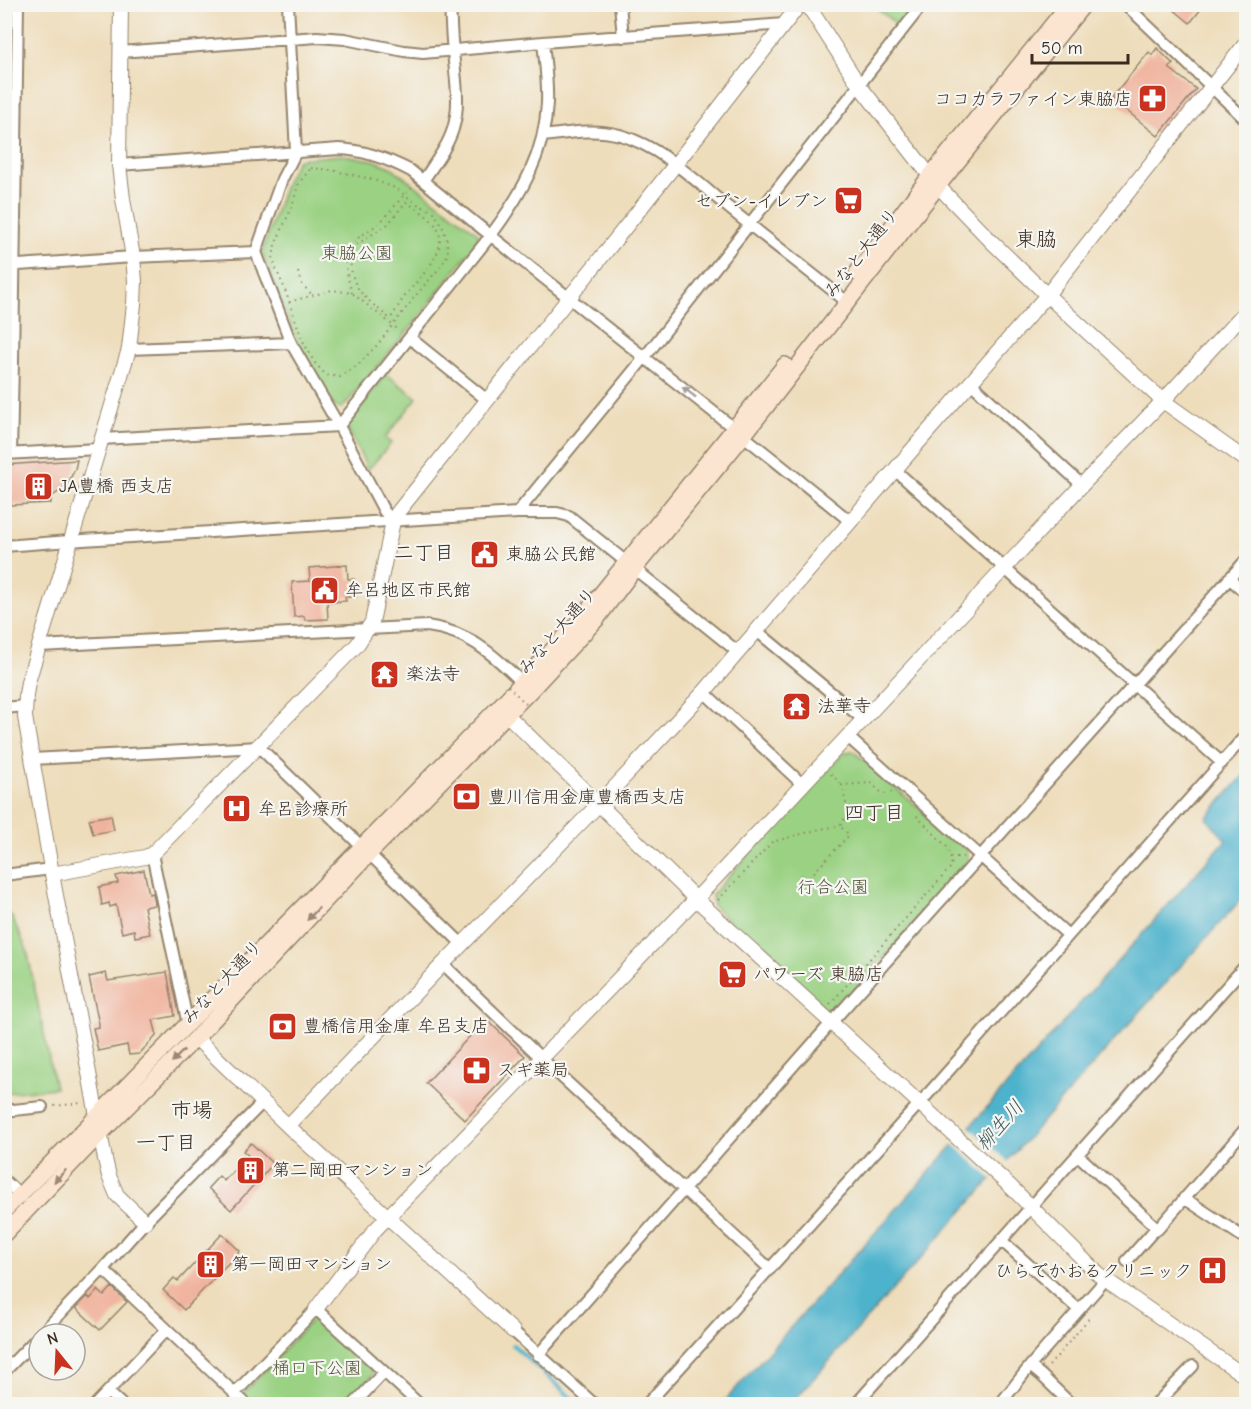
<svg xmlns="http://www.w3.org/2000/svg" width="1251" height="1409" font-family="'Comic Neue','Klee One',sans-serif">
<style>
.green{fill:#9ad182;stroke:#6a7e50;stroke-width:1.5}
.water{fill:#4db2cc;stroke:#446e75;stroke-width:1.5}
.pier{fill:#edb}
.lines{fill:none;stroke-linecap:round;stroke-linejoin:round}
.stream{stroke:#4db2cc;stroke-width:4}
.building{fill:#f0b49e}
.minor-casing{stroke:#94846c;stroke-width:14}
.tertiary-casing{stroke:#94846c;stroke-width:16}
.secondary-casing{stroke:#94846c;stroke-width:18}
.path{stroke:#94846c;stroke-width:2;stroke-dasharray:1.5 4.5;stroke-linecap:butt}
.minor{stroke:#fff;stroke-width:10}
.tertiary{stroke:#fff;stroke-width:14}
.secondary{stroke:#fce5d0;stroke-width:15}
.path-bridge{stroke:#94846c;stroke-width:2;stroke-dasharray:1.5 4.5;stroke-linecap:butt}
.oneway{fill:#a79f9a}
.oneway2{fill:#9c8877}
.labels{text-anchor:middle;stroke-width:4.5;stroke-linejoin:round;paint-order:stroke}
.poi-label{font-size:18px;fill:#3b2a1e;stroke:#f6f6f2;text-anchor:start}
.park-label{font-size:18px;fill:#535437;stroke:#f6f6f2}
.street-label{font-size:18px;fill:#3b2a1e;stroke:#f6f6f2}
.neighbourhood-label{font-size:20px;fill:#3b2a1e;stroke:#f6f6f2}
.water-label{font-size:20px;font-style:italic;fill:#415a5b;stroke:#f6f6f2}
.quarter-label{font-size:21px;fill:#3b2a1e;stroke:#f6f6f2}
</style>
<rect width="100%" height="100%" fill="#f6f6f2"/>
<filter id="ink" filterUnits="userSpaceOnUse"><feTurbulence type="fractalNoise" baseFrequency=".0167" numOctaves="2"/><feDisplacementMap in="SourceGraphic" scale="12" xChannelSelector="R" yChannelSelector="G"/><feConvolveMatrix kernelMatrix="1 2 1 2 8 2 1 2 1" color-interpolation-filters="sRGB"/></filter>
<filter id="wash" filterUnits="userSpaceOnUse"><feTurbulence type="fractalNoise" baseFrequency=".008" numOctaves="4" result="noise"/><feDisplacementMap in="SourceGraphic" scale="24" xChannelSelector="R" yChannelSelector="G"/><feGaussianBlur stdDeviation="1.35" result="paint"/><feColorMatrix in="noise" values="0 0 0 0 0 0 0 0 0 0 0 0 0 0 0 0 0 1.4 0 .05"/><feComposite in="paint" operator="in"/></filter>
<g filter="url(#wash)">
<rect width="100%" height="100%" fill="#edb"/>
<path class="green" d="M873,5H913L897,25Z
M342,155L373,160L391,167L478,233V241L412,326L342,408L335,407L300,350L262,252L287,179L298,159Z
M386,374L417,398L385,438L391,443L368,470L346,425Z
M853,751L968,851V862L836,1011L827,1012L713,906L712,895L774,826L845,752Z
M11,915L27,950L55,1088L5,1093L4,916Z
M318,1318L374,1371L371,1377L346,1404H250L245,1399L243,1393L311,1321Z"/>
<path class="water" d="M1246,773V894L1163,986L791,1404H722L1226,840L1206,818Z"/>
<path class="pier" d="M968,1126L1010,1163L994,1181L952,1143Z"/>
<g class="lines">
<path class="stream" d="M513,1345L578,1404"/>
</g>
<g id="blocks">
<path class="building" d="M1167,4H1205L1190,23Z
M1157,48L1173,64L1169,68L1196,89L1158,136L1111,98L1149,52L1152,55Z
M77,460L75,469L68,483L63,489L51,497V503L11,505L10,489H4V465Z
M347,565L348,579H354L356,597H345L346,601L327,602L328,619L305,620L304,616L294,617L292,582L310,581L309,568Z
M111,815L114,830L93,834L89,819Z
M144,870L149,894L153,893L155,905L144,907L150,934L135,937L134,930L122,933L116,905L110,907L109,903L102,905L99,887L118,883L116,876Z
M167,972L175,1016L153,1020L157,1035L139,1054L129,1055L127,1045L98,1051L93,1028L99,1027V1024L89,977L106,973L108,981Z
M486,1019L525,1056L465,1120L426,1083Z
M251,1143L273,1164L231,1210L208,1188L219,1176L224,1181L248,1155L243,1151Z
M222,1234L240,1251L184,1310L163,1290L174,1278L178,1281Z
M112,1287L127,1302L100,1330L76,1308L88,1296L90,1299L98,1290L104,1296Z"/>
</g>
</g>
<g filter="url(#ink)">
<use href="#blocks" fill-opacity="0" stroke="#94846c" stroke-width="1.5"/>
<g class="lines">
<defs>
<path id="minor" d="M288,4L296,152L282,179L256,252L291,343L339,426L384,511L393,521
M620,4L623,37
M1125,4L1246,120
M120,52L317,37L345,39L404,51L423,53L543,42L784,24
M4,101H17
M543,136C568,133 594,128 620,135C660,146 697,182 729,208C768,240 808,270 847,302
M119,165L339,149C365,150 388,159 411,171C556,290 706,404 851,522
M423,181C434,164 447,148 453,129C461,103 455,77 453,51C451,35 451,20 450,4
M4,266L133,257L256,252
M410,338L487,400
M129,349L291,343
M971,383L1082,485
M101,439L339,426L491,235C521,195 545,154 547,103C548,83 545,62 543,42
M5,454L98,449
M11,454L13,362L18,4
M895,470L1222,763
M517,513L644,358L923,4
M4,546L83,540L517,513H557L569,516L738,652
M1229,578L1246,593
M757,631L864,720
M39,646L427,626C433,627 440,628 446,630C477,638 503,664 526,686
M704,692L803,785
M4,708L25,706
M848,737L1068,935
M32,759L259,747L462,944
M152,854L188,1025
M4,875L51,869
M443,964L541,1058L770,1269
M4,1111L42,1107
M1078,1155L1158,1229L1246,1128
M4,1180L20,1195
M1184,1198L1246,1239
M1002,1241L1079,1310
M1127,1261L1157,1227
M103,1269L246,1404
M513,1331L594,1404
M41,1334L103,1269L145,1222L263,1102
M538,1355L831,1023L1246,560
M1030,1366L1041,1375L1071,1404
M4,1372L39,1336
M108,1392L121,1404
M234,1394L316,1309L419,1404
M96,1404L166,1330
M354,1404L384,1372
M647,1404L928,1094L1246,735
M856,1404L1246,965
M1000,1404L1030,1366L1106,1279
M1156,1404L1193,1366"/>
<path id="tertiary" d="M121,4L119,165L123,199L133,257L135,281L134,304L129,349L28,682L26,695L25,717L52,874L105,1159L109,1176L117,1195L145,1222
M807,4L859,85L938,186L992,242L1047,295L1163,401L1246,460
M499,707L696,899L1011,1187L1099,1275L1246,1377
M52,874L145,857L152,854L357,645L372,622L393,521L398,512L675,165L800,4
M196,1038L288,1126L513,1331
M288,1126L443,964L598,805L704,692L918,443L1047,295L1246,43
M316,1309L375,1230L696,899L1082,485L1163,401L1246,311"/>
<path id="secondary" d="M857,273L930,176L1069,4
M4,1211L499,707L576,625L785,365
M4,1234L100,1134L196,1038L369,854L531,690L596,620L635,568L744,435L938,186L1084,4"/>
</defs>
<use href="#minor" class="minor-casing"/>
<use href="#tertiary" class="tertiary-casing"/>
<use href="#secondary" class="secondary-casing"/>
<path class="path" d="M311,168L331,170L371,179L395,188L419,205L434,212L443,228L447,240L448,254L442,265L417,294L378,344L358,365L340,377L326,375L314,362L302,339L284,287L276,269L273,259L275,245L291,209L299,183Z
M406,202C417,209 433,218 438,230C448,254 418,278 406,295C400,302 396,311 390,319C364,296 350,291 350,252L356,245L388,224Z
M298,272L301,283L313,296
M352,293C349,282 343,262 347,252C352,239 368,232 378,224C391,213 399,198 413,187
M289,302L332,290L352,293L400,331
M831,774L842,785
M950,857H963
M801,875L807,880L849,835L840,826
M718,900L772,842L820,829L840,826L848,813L842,785L871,783L883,794L893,792
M830,1004L952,866L948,848L914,813
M54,1106L81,1103
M1049,1366L1090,1317"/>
<use href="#minor" class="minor"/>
<use href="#tertiary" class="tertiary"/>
<use href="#secondary" class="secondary"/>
<path class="path-bridge" d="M508,686L529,707"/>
</g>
<defs><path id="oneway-solid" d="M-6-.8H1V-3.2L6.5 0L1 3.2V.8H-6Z" transform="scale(1.5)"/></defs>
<use class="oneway" href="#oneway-solid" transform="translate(689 392) rotate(-142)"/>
<g class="oneway2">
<use href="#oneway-solid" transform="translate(313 914) rotate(133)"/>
<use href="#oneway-solid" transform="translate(178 1056) rotate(135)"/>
<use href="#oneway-solid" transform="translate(60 1176) rotate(134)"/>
</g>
</g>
<defs>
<symbol id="pharmacy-square" viewBox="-11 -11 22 22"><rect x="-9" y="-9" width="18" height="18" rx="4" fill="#c8321e" stroke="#f6f6f2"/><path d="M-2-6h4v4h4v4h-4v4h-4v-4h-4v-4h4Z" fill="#fff"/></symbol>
<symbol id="supermarket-square" viewBox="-11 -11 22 22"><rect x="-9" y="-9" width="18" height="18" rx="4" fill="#c8321e" stroke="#f6f6f2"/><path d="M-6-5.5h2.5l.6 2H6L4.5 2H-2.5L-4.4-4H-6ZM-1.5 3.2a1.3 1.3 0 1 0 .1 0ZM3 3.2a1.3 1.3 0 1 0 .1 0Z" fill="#fff"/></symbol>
<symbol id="building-square" viewBox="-11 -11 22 22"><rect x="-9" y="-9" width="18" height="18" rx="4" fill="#c8321e" stroke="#f6f6f2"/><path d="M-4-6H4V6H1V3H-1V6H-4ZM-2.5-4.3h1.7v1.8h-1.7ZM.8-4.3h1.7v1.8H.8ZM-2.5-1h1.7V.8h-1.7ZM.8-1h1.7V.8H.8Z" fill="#fff"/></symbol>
<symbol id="civic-square" viewBox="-11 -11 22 22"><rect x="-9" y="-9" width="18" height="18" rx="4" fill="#c8321e" stroke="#f6f6f2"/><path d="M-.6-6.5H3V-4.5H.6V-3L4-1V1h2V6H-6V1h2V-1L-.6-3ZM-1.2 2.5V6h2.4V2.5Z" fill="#fff"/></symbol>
<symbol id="temple-square" viewBox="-11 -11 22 22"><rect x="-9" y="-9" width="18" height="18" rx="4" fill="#c8321e" stroke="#f6f6f2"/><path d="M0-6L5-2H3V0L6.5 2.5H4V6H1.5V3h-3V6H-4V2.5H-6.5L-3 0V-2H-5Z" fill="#fff"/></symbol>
<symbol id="bank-square" viewBox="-11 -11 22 22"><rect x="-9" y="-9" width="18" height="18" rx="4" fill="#c8321e" stroke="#f6f6f2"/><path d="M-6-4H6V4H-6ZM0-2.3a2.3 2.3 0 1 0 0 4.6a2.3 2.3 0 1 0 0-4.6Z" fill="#fff"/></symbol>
<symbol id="hospital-square" viewBox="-11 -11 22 22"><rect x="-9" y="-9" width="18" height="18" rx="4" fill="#c8321e" stroke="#f6f6f2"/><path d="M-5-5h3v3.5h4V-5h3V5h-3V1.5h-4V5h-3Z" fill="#fff"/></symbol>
</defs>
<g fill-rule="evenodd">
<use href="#pharmacy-square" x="1136" y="82" width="33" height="33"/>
<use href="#supermarket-square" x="832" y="184" width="33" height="33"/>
<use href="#building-square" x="22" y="470" width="33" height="33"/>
<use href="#civic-square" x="468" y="538" width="33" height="33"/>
<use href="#civic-square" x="308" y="574" width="33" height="33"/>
<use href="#temple-square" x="368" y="658" width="33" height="33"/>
<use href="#temple-square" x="780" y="690" width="33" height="33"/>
<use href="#bank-square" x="450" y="780" width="33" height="33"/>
<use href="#hospital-square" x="220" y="792" width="33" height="33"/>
<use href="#supermarket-square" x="716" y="958" width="33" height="33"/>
<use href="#bank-square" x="266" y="1010" width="33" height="33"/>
<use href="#pharmacy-square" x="460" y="1054" width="33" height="33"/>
<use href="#building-square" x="234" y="1154" width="33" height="33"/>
<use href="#building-square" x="194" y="1248" width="33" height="33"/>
<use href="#hospital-square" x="1196" y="1254" width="33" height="33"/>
</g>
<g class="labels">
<g class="poi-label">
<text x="1132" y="105" text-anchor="end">ココカラファイン東脇店</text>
<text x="828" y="207" text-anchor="end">セブン-イレブン</text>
<text x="59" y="492">JA豊橋 西支店</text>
<text x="506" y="560">東脇公民館</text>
<text x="345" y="596">牟呂地区市民館</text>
<text x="406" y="680">楽法寺</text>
<text x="817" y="712">法華寺</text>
<text x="488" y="803">豊川信用金庫豊橋西支店</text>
<text x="258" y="815">牟呂診療所</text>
<text x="753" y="980">パワーズ 東脇店</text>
<text x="303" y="1032">豊橋信用金庫 牟呂支店</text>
<text x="497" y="1076">スギ薬局</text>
<text x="272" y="1176">第二岡田マンション</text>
<text x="231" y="1270">第一岡田マンション</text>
<text x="1192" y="1277" text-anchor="end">ひらでかおるクリニック</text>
</g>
<g class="park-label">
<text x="357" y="259">東脇公園</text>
<text x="833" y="893">行合公園</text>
<text x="317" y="1374">桶口下公園</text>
</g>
<g class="street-label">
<text transform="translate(861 253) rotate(-52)" y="6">みなと大通り</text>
<text transform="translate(557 631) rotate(-49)" y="6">みなと大通り</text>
<text transform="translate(222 982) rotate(-47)" y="6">みなと大通り</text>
</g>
<g class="neighbourhood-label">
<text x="424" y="559">二丁目</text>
<text x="874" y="819">四丁目</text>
<text x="166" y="1149">一丁目</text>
</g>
<g class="water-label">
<text transform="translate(999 1125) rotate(-48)" y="7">柳生川</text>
</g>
<g class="quarter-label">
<text x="1036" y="246">東脇</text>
<text x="192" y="1117">市場</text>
</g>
</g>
<rect width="1251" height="1409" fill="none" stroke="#f6f6f2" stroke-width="24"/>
<g transform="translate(57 1352) rotate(342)"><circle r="28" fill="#f6f6f2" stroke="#aba49d" stroke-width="1.5"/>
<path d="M0-4.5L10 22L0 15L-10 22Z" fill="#c8321e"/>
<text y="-9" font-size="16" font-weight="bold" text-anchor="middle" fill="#3b2a1e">N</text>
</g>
<path d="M1032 54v9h96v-9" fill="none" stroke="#3b2a1e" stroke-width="3"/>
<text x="1041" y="54" font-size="18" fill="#3b2a1e" stroke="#f6f6f2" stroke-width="4.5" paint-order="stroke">50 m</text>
</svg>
